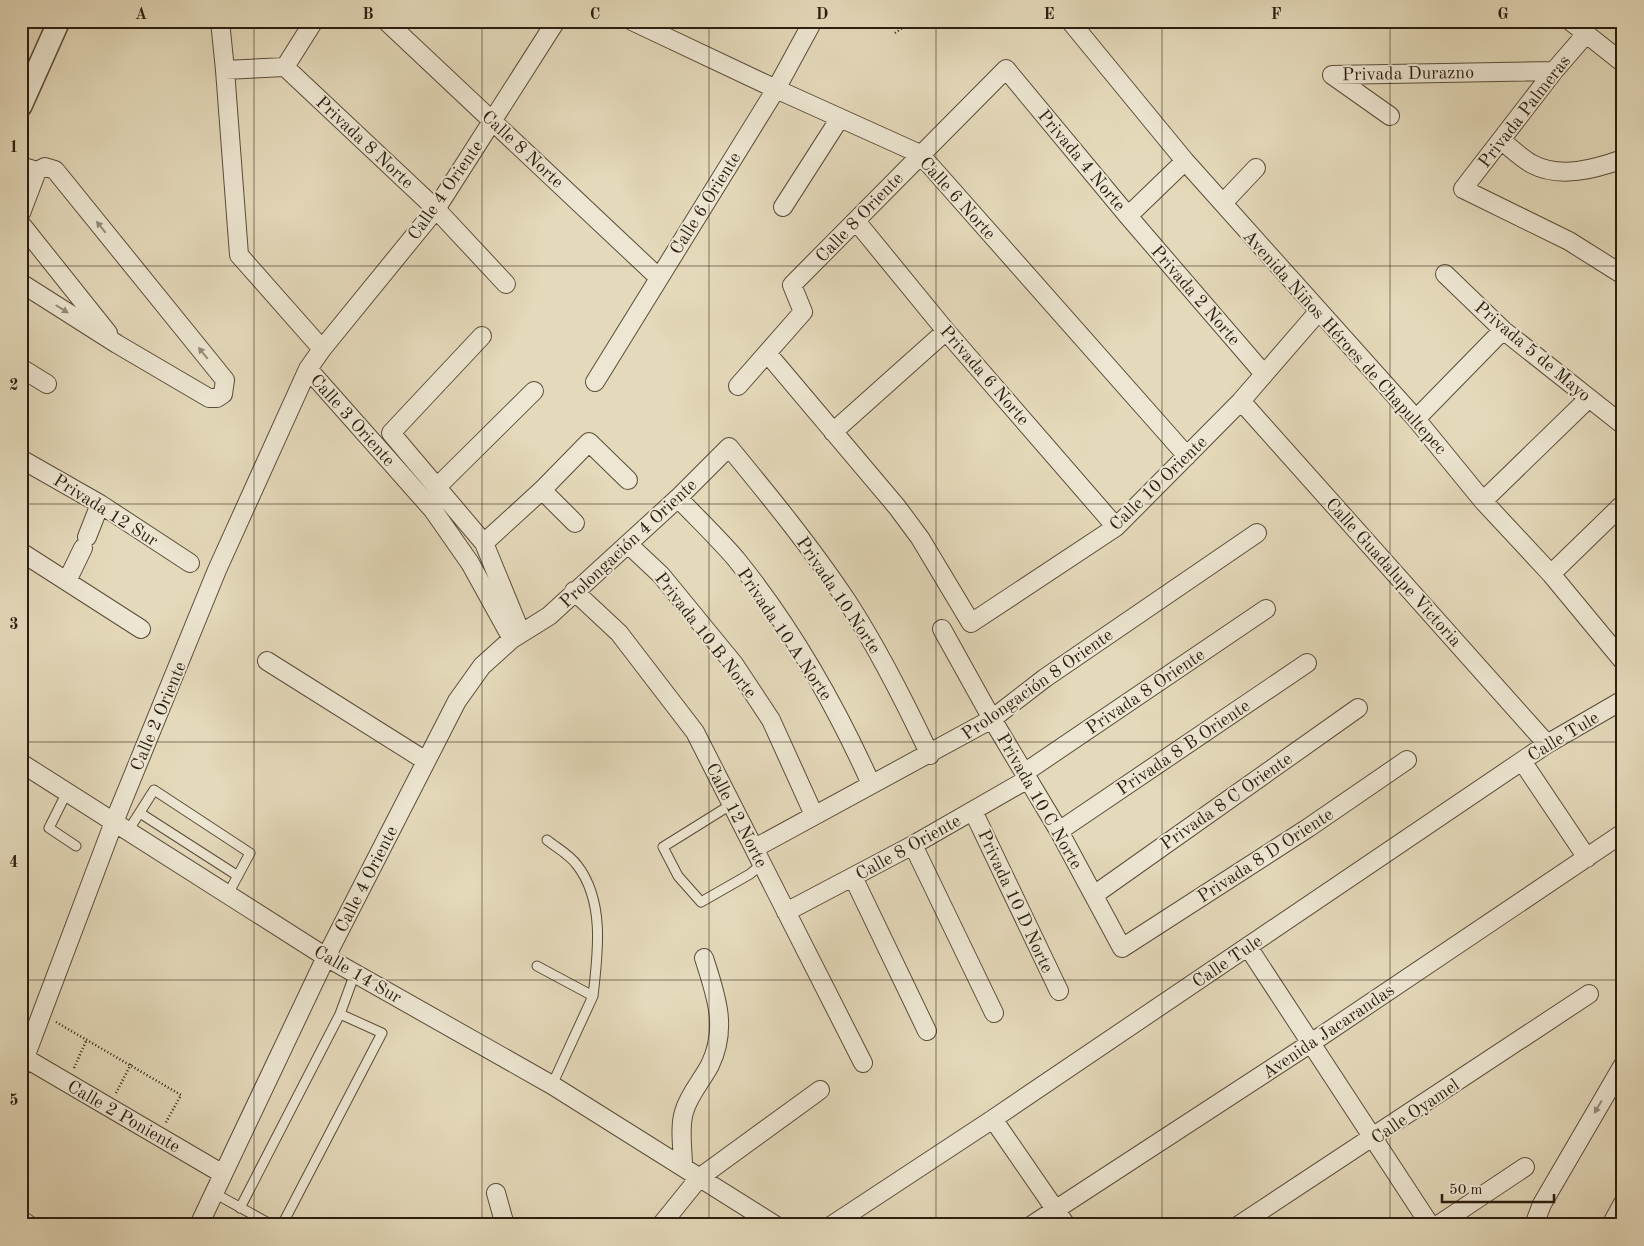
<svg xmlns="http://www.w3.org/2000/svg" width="1644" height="1246" font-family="'Old Standard TT',serif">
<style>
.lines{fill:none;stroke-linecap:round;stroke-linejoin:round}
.service-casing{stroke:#5a4d3a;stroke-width:11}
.minor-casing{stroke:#5a4d3a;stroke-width:20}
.tertiary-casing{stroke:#5a4d3a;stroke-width:24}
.path{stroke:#2c1e10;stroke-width:2.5;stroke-dasharray:1 2.5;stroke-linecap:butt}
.service{stroke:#ede6d2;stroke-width:9}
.minor{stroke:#ede6d2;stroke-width:18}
.tertiary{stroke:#ede6d2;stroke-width:21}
.oneway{fill:#968c7b}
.grid{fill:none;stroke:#2c1e10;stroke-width:1;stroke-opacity:0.55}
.labels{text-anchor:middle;stroke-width:4;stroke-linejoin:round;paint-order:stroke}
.street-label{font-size:18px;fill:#2c1e10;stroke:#ede6d2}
.neatline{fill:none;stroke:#2c1e10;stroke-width:2}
.grid-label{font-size:16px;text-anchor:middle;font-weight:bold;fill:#2c1e10}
</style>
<rect width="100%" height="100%" fill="#e4d9ba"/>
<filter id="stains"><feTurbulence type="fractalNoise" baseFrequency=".004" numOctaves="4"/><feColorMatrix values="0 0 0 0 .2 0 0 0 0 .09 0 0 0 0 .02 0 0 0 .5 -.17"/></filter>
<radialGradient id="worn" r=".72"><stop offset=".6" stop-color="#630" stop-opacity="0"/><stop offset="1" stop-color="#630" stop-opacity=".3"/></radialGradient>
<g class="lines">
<defs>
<path id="service" d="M67,792L49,828L76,846
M732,804L663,847L678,876L701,902L750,874L762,864
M140,813L238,876
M128,831L154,790L250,853L228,894
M547,840C557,848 570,855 577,865C605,901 598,953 593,996
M537,966L593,996L552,1085
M340,1014L355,973
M214,1193L272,1225
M240,1208L340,1014L382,1033L282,1225"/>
<path id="minor" d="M220,21L225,70L239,255L322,349
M386,21L658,277
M632,21L776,89L920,154L1187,456
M1070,21L1185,161L1416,419L1483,501L1551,574L1623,661
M1570,21L1623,63
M1586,34L1554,71L1463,189L1569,241L1623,275
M285,67L436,209L506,284
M285,67L314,21
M225,70L285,67
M1332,75L1554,71
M1332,75L1390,116
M1501,140C1511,148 1521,158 1532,164C1560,179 1595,169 1623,159
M21,166L37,171L45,167L55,170L225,380L223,394L217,398H209L117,344L21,283
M1223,203L1256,168
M783,207L840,118
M21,213L37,171
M1128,216L1185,161
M856,221L946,331L1116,527
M21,224L108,333
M1445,274L1503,330L1623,425
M482,336L391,433L484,543L521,633
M767,353L897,507L920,538L971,623L1116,527L1241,401L1318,312
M21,368L47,384
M595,382L776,89L813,21
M738,386L803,312L792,285L1006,69L1128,216L1264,374
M1241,401L1547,744
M1416,419L1503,330
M833,432L946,331
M21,459L100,504L190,563
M438,486L534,391
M542,490L575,523
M678,498C697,518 718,538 736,559C792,628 835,704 871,784
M1483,501L1588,399
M87,537L100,504
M484,543L542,490L589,442L628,480
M628,544L661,575L734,664L771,720L814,815
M21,552L141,629
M1551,574L1623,504
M67,581L83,548
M574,591L619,633L695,732L863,1063
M942,629L992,719L1059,831L1122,948L1308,828L1407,760
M512,639L470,563L433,510L308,369L322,349L436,209L556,21
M267,661L426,761
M1522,761L1587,858
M21,763L326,957L552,1085L775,1225
M1024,773L1266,609
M973,811L1059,991
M1059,831L1307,663
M913,845L994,1013
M755,848L992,719L1045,678L1257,533
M853,877L927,1031
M1094,895L1358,708
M786,912L913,845L1028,779
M1248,947L1430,1225
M25,1058L223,1174
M21,1068L114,822L217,570L308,369
M993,1119L1066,1225
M683,1166C683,1150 679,1128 684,1112C689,1094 701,1082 710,1065C728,1028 716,995 704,958
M496,1193L505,1225
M21,1220L29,1225
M199,1225L326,957L457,701L482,666L512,639L549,616L678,498L729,447C770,497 811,547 847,601C879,650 905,702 930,755
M661,1225L699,1178L820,1090
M832,1225L993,1119L1547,744L1623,700
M1032,1225L1311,1043L1623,833
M1239,1225L1589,994
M1438,1225L1525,1167
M1534,1225L1542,1204L1623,1065
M1611,1225L1623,1203"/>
<path id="tertiary" d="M21,106L59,21"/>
</defs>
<use href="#service" class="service-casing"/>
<use href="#minor" class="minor-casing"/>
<use href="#tertiary" class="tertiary-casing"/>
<path class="path" d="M895,33L912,21
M56,1022L181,1095L165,1124
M74,1068L87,1039
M116,1093L131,1064"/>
<use href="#service" class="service"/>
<use href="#minor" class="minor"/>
<use href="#tertiary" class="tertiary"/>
</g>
<defs><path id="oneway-solid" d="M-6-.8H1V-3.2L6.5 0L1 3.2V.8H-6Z" transform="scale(1.25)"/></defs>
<g class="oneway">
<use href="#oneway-solid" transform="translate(101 227) rotate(-129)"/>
<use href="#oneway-solid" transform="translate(62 309) rotate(32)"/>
<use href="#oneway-solid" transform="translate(203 353) rotate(-129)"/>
<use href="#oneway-solid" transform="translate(1598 1107) rotate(120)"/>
</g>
<path class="grid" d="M254,21V1225M482,21V1225M709,21V1225M936,21V1225M1162,21V1225M1390,21V1225M21,266H1623M21,504H1623M21,742H1623M21,980H1623"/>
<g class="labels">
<g class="street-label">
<text transform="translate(1408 73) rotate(-1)" y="6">Privada Durazno</text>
<text transform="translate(1524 111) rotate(-52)" y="6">Privada Palmeras</text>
<text transform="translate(365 142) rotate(43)" y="6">Privada 8 Norte</text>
<text transform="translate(523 149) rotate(43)" y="6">Calle 8 Norte</text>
<text transform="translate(1082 160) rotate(50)" y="6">Privada 4 Norte</text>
<text transform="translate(445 190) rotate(-55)" y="6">Calle 4 Oriente</text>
<text transform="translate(958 198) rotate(48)" y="6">Calle 6 Norte</text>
<text transform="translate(705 203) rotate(-58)" y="6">Calle 6 Oriente</text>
<text transform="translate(859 217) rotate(-46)" y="6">Calle 8 Oriente</text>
<text transform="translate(1196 295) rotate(49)" y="6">Privada 2 Norte</text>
<text transform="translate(1345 342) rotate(48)" y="6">Avenida Niños Héroes de Chapultepec</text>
<text transform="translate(1533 351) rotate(40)" y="6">Privada 5 de Mayo</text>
<text transform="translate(985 375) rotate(49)" y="6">Privada 6 Norte</text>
<text transform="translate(353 420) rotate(48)" y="6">Calle 3 Oriente</text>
<text transform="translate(1158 483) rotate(-44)" y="6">Calle 10 Oriente</text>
<text transform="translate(106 510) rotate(32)" y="6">Privada 12 Sur</text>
<text transform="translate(628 543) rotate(-43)" y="6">Prolongación 4 Oriente</text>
<text transform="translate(1394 572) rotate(48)" y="6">Calle Guadalupe Victoria</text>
<text transform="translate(839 595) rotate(56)" y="6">Privada 10 Norte</text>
<text transform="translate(785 634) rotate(56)" y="6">Privada 10 A Norte</text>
<text transform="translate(706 635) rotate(52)" y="6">Privada 10 B Norte</text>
<text transform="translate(1037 684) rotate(-35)" y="6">Prolongación 8 Oriente</text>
<text transform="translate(1145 691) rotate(-34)" y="6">Privada 8 Oriente</text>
<text transform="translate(158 716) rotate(-67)" y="6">Calle 2 Oriente</text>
<text transform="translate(1563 736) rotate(-31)" y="6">Calle Tule</text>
<text transform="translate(1183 747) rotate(-34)" y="6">Privada 8 B Oriente</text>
<text transform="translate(1040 801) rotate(60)" y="6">Privada 10 C Norte</text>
<text transform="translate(1226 801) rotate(-35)" y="6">Privada 8 C Oriente</text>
<text transform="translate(737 815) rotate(63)" y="6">Calle 12 Norte</text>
<text transform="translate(908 847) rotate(-29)" y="6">Calle 8 Oriente</text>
<text transform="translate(1265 855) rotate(-33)" y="6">Privada 8 D Oriente</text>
<text transform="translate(366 879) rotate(-63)" y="6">Calle 4 Oriente</text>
<text transform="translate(1016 901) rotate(65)" y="6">Privada 10 D Norte</text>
<text transform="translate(1227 961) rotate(-34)" y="6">Calle Tule</text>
<text transform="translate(358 974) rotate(30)" y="6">Calle 14 Sur</text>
<text transform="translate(1328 1031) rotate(-34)" y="6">Avenida Jacarandas</text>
<text transform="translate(1415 1111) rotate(-34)" y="6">Calle Oyamel</text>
<text transform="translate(124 1116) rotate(30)" y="6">Calle 2 Poniente</text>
</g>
</g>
<rect width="1644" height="1246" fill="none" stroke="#e4d9ba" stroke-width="55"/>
<path d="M1442 1194v8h112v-8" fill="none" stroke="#2c1e10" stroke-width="2.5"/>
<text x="1449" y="1194" font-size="15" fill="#2c1e10" stroke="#ede6d2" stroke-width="4" paint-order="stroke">50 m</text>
<rect x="28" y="28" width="1588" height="1190" class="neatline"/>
<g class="grid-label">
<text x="141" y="19">A</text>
<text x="368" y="19">B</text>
<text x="595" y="19">C</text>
<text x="822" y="19">D</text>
<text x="1049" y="19">E</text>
<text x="1276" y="19">F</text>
<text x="1503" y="19">G</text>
<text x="14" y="152">1</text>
<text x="14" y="390">2</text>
<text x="14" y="629">3</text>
<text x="14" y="867">4</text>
<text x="14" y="1105">5</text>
</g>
<rect width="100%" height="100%" filter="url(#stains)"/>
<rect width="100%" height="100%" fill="url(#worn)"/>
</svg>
